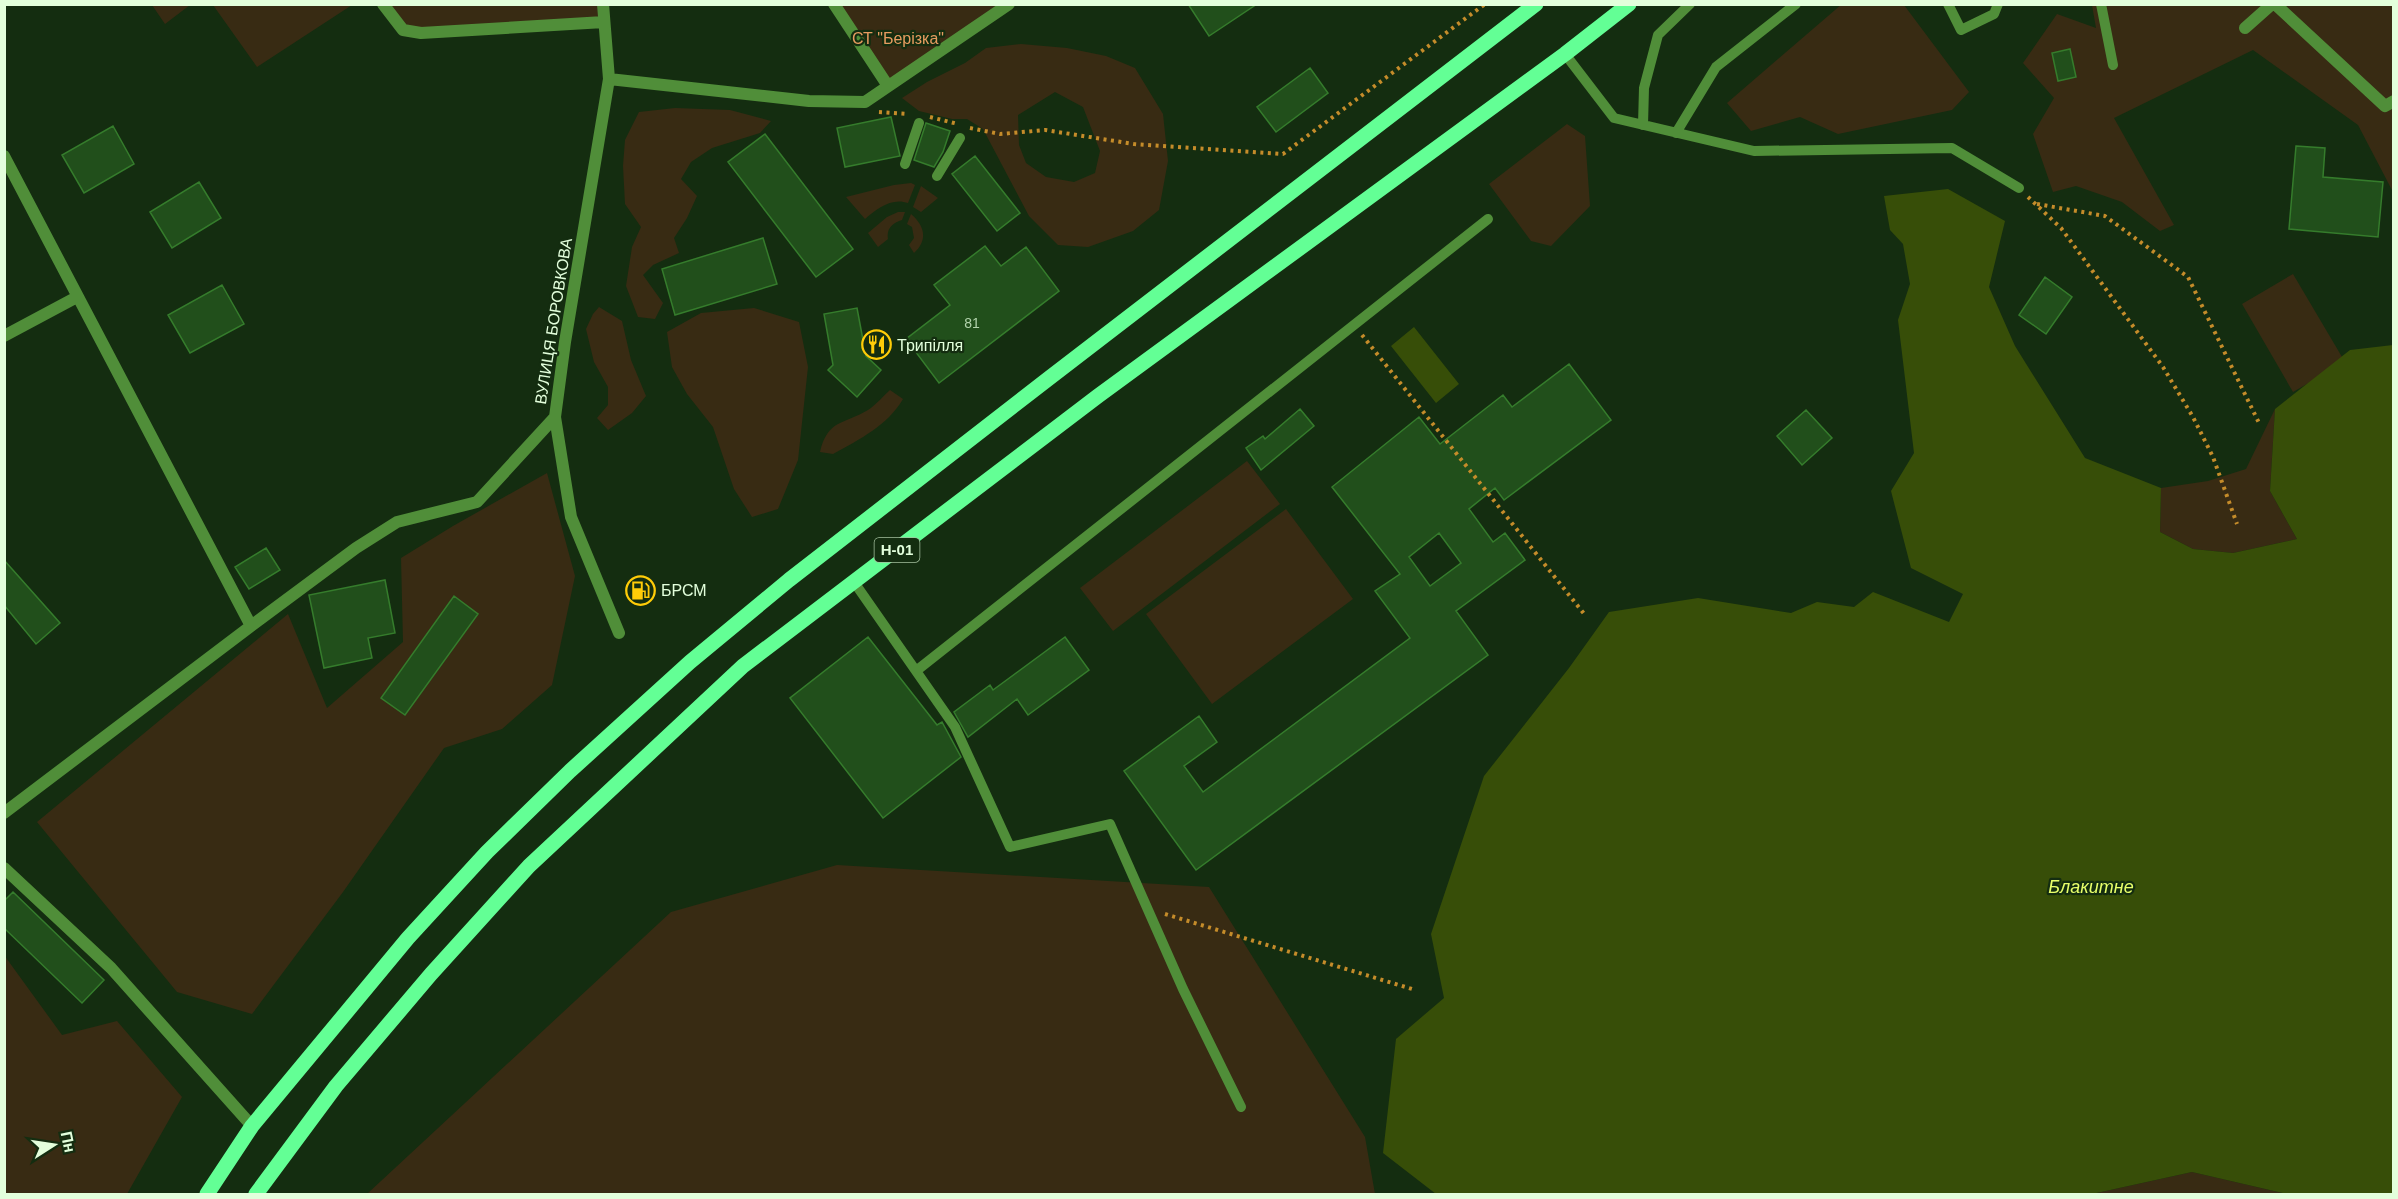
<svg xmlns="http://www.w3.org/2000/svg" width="2398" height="1199" font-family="Helvetica,sans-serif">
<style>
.green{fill:#382b13;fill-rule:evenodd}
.water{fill:#374e08}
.building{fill:#214f1b;stroke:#357c2c;stroke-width:1.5;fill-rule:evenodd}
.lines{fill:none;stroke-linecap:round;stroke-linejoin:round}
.path{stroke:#c58c2a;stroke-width:4;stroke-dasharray:3 4.5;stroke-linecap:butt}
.lane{stroke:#508e39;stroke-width:10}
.street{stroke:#508e39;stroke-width:12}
.primary{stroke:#63ff95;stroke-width:15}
.labels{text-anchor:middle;stroke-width:4.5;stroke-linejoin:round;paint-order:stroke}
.number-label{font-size:14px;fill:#b2d3ac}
.shield{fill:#142d10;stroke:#a5c09f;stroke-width:1.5}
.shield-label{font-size:15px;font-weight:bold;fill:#e3ffdc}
.park-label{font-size:16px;fill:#e79c60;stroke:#142d10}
.street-label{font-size:16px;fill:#e3ffdc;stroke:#142d10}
.poi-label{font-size:16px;fill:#e3ffdc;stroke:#142d10;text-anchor:start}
.water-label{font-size:18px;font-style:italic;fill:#e8ff6a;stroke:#142d10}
</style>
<rect width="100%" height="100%" fill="#142d10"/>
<path class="green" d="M1842,4L1904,5L1969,92L1952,110L1838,134L1800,117L1751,131L1727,103Z
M152,5H190L165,24Z
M213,5H352L257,67Z
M383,5H603L604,22L403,30Z
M833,5H1009L888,86Z
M2092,5H2393V192L2358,125L2253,50L2114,118L2174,225L2160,231L2122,202L2076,186L2053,192L2033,134L2054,98L2023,63L2057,14L2096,28Z
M1021,44L1067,48L1106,56L1135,68L1163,114L1168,161L1159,210L1133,231L1088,247L1058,245L1029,216L983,129L967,119H952L919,111L902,98L927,82L965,63L986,48ZM1055,92L1083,107L1100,151L1095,173L1074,182L1046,177L1026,163L1019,145L1018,115Z
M675,108L730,110L771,121L760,133L712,148L691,162L681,179L697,196L687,218L674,238L679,253L653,265L643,275L663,303L655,319L638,317L626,286L632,247L641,227L625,204L623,166L625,140L639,112Z
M1567,124L1585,136L1590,206L1551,246L1531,241L1489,184Z
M911,183L915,185L908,203C892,197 876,209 865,219L846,197L894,185Z
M921,186L938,198L921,212L913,207Z
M898,212H905L902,220C893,223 886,228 888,239L878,247L868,233L887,217Z
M911,214C925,226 928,240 914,253L909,245L914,238L912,227L907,224Z
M2293,274L2345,362L2293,392L2242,304Z
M599,307L622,321L631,360L646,396L632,413L608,430L597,418L608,405V387L594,362L586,329L593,314Z
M754,308L799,322L808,367L798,460L778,509L752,517L734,489L713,427L687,394L672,367L667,332L701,313Z
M890,390L903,399C887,426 860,439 833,454L820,452C828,419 843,425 868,410C876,405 883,396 890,390Z
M2275,409L2270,491L2297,539L2233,553L2193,549L2160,532L2161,488L2208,481L2246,469Z
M1247,461L1280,504L1113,631L1080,588Z
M547,473L575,576L552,685L502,729L444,748L343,892L252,1014L177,992L37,822L288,614L327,708L403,642L401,558L453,526Z
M1286,509L1353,599L1212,704L1146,614Z
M837,865L1209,887L1365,1137L1375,1194H367L671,912Z
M4,955L62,1035L117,1021L182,1097L127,1194H5Z
M2192,1172L2287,1194H2092Z"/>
<path class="water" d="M1948,189L2005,221L1989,287L2015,346L2085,458L2161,488L2160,532L2193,549L2233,553L2297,539L2270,491L2275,409L2350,350L2393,345V1194H2287L2192,1172L2092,1194H1436L1383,1153L1396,1039L1444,998L1431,934L1484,776L1569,668L1609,612L1698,598L1791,613L1817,602L1854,607L1873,592L1949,622L1963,594L1911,568L1891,491L1914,453L1898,320L1910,284L1903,244L1890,230L1884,196Z
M1414,327L1459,384L1436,403L1391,346Z"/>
<path class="building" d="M1188,4H1257L1209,36Z
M2070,49L2076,77L2058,81L2052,53Z
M1310,68L1328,93L1276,132L1257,107Z
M891,117L900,156L845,167L837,128Z
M926,123L950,131L943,152L934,167L914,160Z
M113,126L134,164L84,193L62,155Z
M765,134L853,249L816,277L728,162Z
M2296,146L2325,148L2323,177L2383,182L2378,237L2289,229Z
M975,156L1020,213L997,231L952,174Z
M199,182L221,218L172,248L150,212Z
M763,238L777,284L675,315L662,269Z
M985,246L1001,266L1026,247L1059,291L939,383L906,339L950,305L934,285Z
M2045,277L2072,297L2046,334L2019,315Z
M222,285L244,324L190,353L168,315Z
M857,308L866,356L881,370L857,397L828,370L833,365L824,314Z
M1569,364L1611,420L1504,500L1495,488L1469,509L1493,542L1505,533L1525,560L1456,611L1488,655L1196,870L1124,771L1199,716L1217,742L1184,766L1203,792L1410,638L1375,591L1400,574L1332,487L1419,417L1440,444L1503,395L1512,407ZM1439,533L1461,563L1430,586L1409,557Z
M1300,409L1314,426L1261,470L1246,448L1263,436L1265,439Z
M1806,410L1832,438L1802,465L1777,436Z
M266,548L280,570L249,589L235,567Z
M4,560L60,623L36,644L4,605Z
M385,580L395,633L368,638L372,658L324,668L309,595Z
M454,596L478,614L405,715L381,698Z
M868,637L937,725L942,722L961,757L883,818L790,698Z
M1065,637L1089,670L1028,715L1017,699L968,737L954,712L990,685L993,690Z
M13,892L104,980L82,1003L4,928V901Z"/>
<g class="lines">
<path class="path" d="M879,112L908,114
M930,117L958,124
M970,128L1000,134L1045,130L1134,144L1283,154L1485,4
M2028,197L2061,228L2163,367L2193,417L2213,457L2237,524
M2037,204L2105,216L2188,277L2259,423
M1362,335L1585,615
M1165,914L1412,989"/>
<path class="lane" d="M1948,4L1961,30L1994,14L1998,4
M2101,4L2113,65
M1565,54L1614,118L1754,151L1952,148L2019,188
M1643,125L1644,88L1658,35L1690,4
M1676,133L1716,67L1796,4
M905,164L919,123
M937,176L960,138
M854,582L955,727L1010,847L1110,824L1183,989L1241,1107
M916,671L1488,219"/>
<path class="street" d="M383,4L403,30L421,33L604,22
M603,4L609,79L565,342L555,417L571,517L619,633
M834,4L888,86
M2275,4L2385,106L2394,101
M2245,28L2272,4
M609,79L809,101L865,102L1009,4
M4,156L251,626L4,813
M4,336L77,297
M251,626L356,548L397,522L477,502L555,417
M4,868L111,968L252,1126"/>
<path class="primary" d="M207,1194L252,1126L408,938L487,852L570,771L690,662L789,580L1048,379L1536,4
M256,1194L336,1086L431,974L529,866L743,666L1098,396L1565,54L1629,4"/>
</g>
<defs>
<symbol id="restaurant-ring" viewBox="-11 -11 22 22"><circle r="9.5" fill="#142d10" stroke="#ffcc08" stroke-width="1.5"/><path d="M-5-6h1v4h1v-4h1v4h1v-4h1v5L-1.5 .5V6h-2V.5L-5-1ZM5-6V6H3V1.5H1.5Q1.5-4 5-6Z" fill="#ffcc08"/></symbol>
<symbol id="fuel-ring" viewBox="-11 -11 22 22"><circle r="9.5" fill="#142d10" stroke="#ffcc08" stroke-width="1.5"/><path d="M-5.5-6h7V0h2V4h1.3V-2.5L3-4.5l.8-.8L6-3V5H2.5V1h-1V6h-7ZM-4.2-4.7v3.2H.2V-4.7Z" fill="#ffcc08"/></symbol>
</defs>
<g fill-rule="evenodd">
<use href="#restaurant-ring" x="860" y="328" width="33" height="33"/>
<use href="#fuel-ring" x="624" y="574" width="33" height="33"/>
</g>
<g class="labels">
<g class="number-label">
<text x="972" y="328">81</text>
</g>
<rect class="shield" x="874.5" y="538" width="45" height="24" rx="4.5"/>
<g class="shield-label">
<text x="897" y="555">Н-01</text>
</g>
<g class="park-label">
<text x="898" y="44">СТ "Берізка"</text>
</g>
<g class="street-label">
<text transform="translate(553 321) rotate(-81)" y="6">ВУЛИЦЯ БОРОВКОВА</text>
</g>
<g class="poi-label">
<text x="897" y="351">Трипілля</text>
<text x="661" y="596">БРСМ</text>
</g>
<g class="water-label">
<text x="2091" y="893">Блакитне</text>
</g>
</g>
<rect width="2398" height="1199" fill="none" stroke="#e3ffdc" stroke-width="12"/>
<g transform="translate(54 1145) rotate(78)" stroke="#142d10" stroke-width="4.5" paint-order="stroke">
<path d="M0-4.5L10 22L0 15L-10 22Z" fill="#e3ffdc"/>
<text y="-9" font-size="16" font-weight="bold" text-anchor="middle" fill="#e3ffdc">Пн</text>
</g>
</svg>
